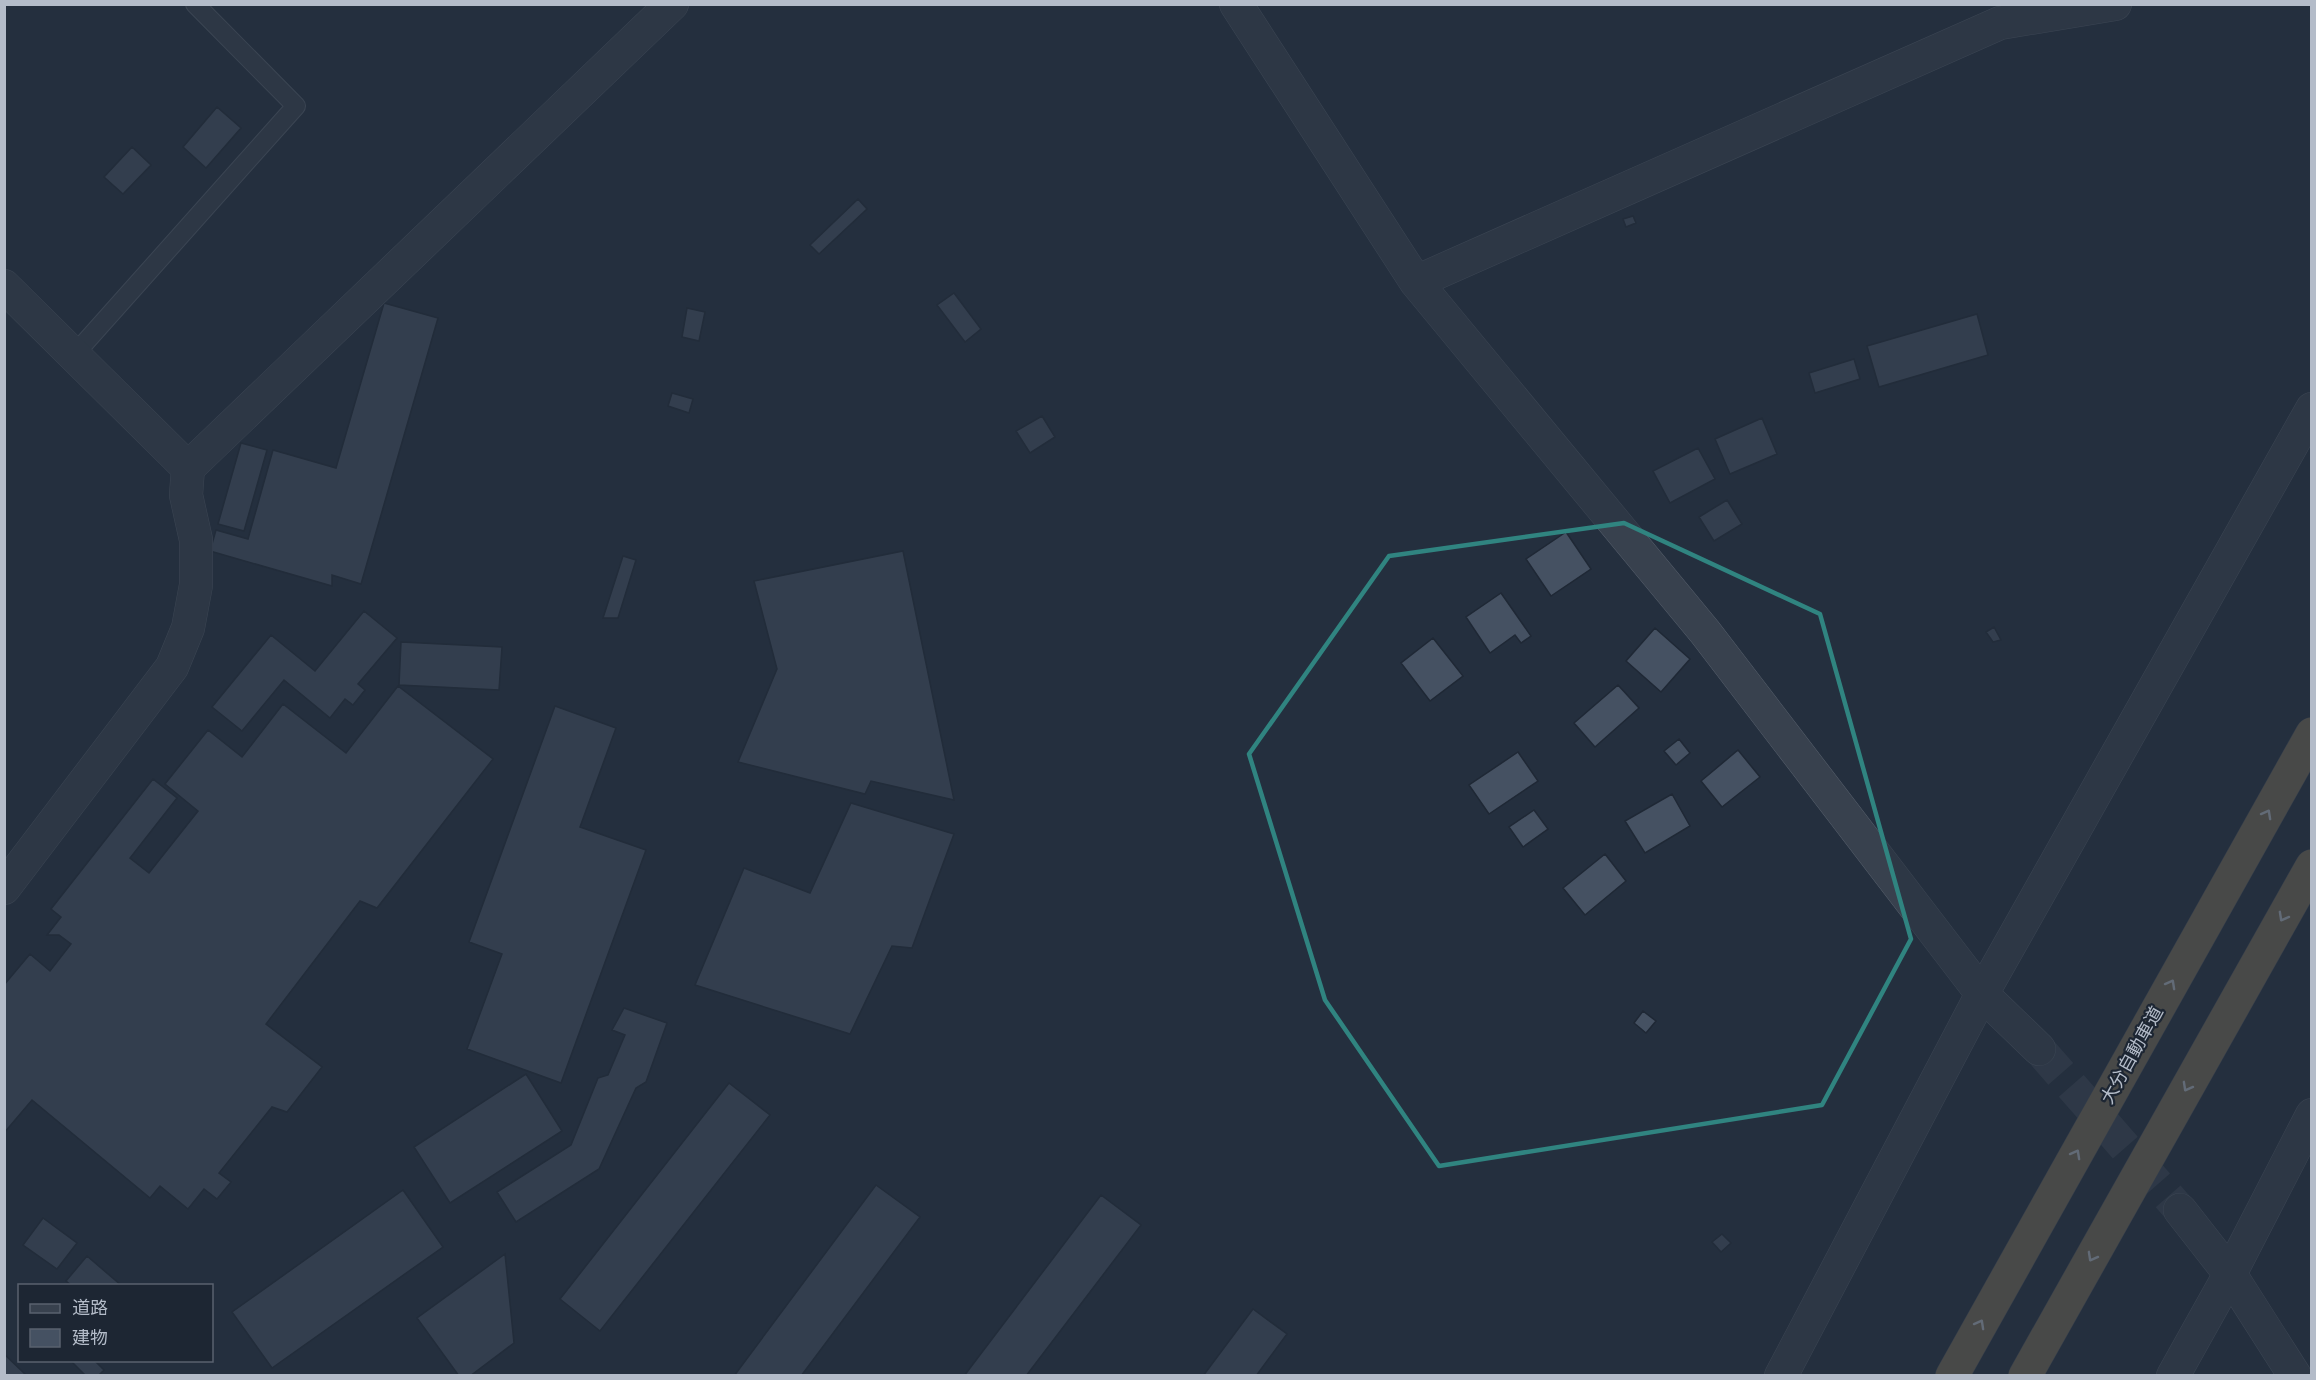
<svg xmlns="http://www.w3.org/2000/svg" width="2316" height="1380" font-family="Roboto,'Noto Sans JP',sans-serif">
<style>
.building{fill:#455162;stroke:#1f2835;stroke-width:1.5}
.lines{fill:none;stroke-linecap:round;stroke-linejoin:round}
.street-tunnel{stroke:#3a4453;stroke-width:33;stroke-dasharray:33 16;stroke-linecap:butt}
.lane-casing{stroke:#565f6c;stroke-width:20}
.street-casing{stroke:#565f6c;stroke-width:34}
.highway-casing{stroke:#434c59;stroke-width:34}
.lane{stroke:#38414e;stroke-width:18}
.street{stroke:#38414e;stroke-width:33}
.highway{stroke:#746855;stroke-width:33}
.oneway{stroke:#aeb4bd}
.marked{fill:none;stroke:#308480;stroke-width:4.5;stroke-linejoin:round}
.labels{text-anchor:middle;stroke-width:4.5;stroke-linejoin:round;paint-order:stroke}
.street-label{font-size:18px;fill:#b4bcc9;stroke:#1d2633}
</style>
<rect width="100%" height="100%" fill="#242f3e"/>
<path class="building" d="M217,107L241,128L206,168L183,147Z
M132,147L151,165L123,194L104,177Z
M858,199L867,209L819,254L810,245Z
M1633,216L1636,223L1626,227L1623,219Z
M954,293L981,329L965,342L937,305Z
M384,303L438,318L361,584L332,575V586L210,551L216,530L248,539L273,450L336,468Z
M687,308L705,312L699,341L682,337Z
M1977,314L1988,355L1879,387L1867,346Z
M1854,359L1860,379L1815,393L1809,373Z
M672,393L693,399L689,413L668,406Z
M1042,416L1055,437L1030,453L1016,431Z
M1762,418L1777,454L1730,474L1715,439Z
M241,443L267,450L244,531L218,524Z
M1698,448L1715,479L1670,503L1653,471Z
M1727,500L1742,524L1714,541L1699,517Z
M1566,532L1591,569L1551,596L1526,559Z
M903,551L954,800L871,781L865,794L738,762L777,669L754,581Z
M623,556L636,560L618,618H603Z
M1501,593L1531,636L1521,643L1515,635L1490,653L1466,617Z
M364,611L397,638L358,684L365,690L353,705L345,699L330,718L284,680L242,731L212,707L271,635L315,671Z
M1994,627L2001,640L1993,642L1986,632Z
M1655,628L1690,659L1661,692L1626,661Z
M1433,638L1463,676L1430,701L1401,663Z
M401,642L502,647L499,690L399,685Z
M1618,685L1639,708L1595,747L1574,723Z
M398,686L493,759L377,908L360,901L266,1024L322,1067L287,1112L272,1107L219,1173L231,1182L217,1199L204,1189L188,1209L160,1186L150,1198L32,1100L4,1133V985L30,954L50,971L71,944L59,935H47L61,917L51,909L153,779L177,798L130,858L149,873L198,811L165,784L208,730L242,757L283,704L346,753Z
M555,706L616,728L580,827L646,850L561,1083L467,1049L502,954L469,942Z
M1679,739L1690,753L1676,765L1664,751Z
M1738,750L1760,777L1722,807L1701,781Z
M1518,752L1538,781L1489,814L1469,785Z
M1672,794L1690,826L1645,853L1625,821Z
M851,803L954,834L912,948L892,946L850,1034L695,985L744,868L810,893Z
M1534,810L1548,829L1523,847L1509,827Z
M1605,854L1626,881L1585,915L1563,888Z
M624,1008L667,1023L646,1082L636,1088L599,1169L516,1222L497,1192L571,1145L598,1078L608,1075L625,1035L612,1030Z
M1643,1011L1656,1021L1646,1033L1634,1023Z
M526,1074L562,1131L450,1203L414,1147Z
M729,1083L770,1115L600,1331L560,1299Z
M876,1185L920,1217L801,1376H734Z
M403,1190L443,1247L272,1368L232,1312Z
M1101,1195L1141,1225L1026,1376H964Z
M43,1218L77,1243L57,1269L23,1245Z
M1722,1234L1731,1243L1721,1252L1712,1242Z
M505,1254L514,1343L470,1376H459L417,1318Z
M87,1256L122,1286H72L66,1281Z
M1253,1309L1287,1334L1256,1376H1203Z
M4,1354L27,1376H4Z
M70,1360H94L104,1370L98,1376H86Z"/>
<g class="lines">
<path class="street-tunnel" d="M2039,1049L2180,1210"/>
<defs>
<path id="lane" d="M73,356L296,106L195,4"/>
<path id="street" d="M1236,4L1416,282L1705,632L1982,994L2039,1049
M1416,282L2000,23L2115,4
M4,286L188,468
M4,888L172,667L188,628L196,585V540L186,495L188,468L672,4
M2180,1210L2230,1274L2295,1376
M1781,1376L1982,994L2312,409
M2173,1376L2230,1274L2312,1115"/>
<path id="highway" d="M1952,1376L2312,734
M2025,1376L2312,866"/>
</defs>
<use href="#lane" class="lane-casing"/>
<use href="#street" class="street-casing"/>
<use href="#highway" class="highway-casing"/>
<use href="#lane" class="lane"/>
<use href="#street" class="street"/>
<use href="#highway" class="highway"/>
</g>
<defs><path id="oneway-chevron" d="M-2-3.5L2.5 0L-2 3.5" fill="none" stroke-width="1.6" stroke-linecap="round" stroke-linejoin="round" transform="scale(1.5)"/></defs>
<g class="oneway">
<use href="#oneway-chevron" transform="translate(2267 814) rotate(-61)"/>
<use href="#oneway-chevron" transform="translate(2283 917) rotate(119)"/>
<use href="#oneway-chevron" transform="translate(2171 984) rotate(-61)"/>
<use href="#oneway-chevron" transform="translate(2187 1087) rotate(119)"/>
<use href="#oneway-chevron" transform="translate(2076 1154) rotate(-61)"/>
<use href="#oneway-chevron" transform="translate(2092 1257) rotate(119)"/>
<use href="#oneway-chevron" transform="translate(1980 1324) rotate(-61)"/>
</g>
<path d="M0 0H2316V1380H0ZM1624,523L1820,614L1911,939L1822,1105L1439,1166L1325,1000L1249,754L1389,556Z" fill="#242f3e" fill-opacity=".55" fill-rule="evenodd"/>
<path class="marked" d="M1624,523L1820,614L1911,939L1822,1105L1439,1166L1325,1000L1249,754L1389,556Z"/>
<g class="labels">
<g class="street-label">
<text transform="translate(2132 1055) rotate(-61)" y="6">大分自動車道</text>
</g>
</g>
<rect width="2316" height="1380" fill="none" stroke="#b4bcc9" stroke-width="12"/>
<rect x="18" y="1284" width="195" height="78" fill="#1d2633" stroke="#59626f" stroke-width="1.5"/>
<rect x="30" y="1304" width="30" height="9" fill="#38414e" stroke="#59626f" stroke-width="1.5"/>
<text x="72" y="1314" font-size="18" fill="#b4bcc9">道路</text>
<rect x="30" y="1329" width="30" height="18" fill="#455162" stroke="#59626f" stroke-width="1.5"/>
<text x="72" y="1344" font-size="18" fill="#b4bcc9">建物</text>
</svg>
